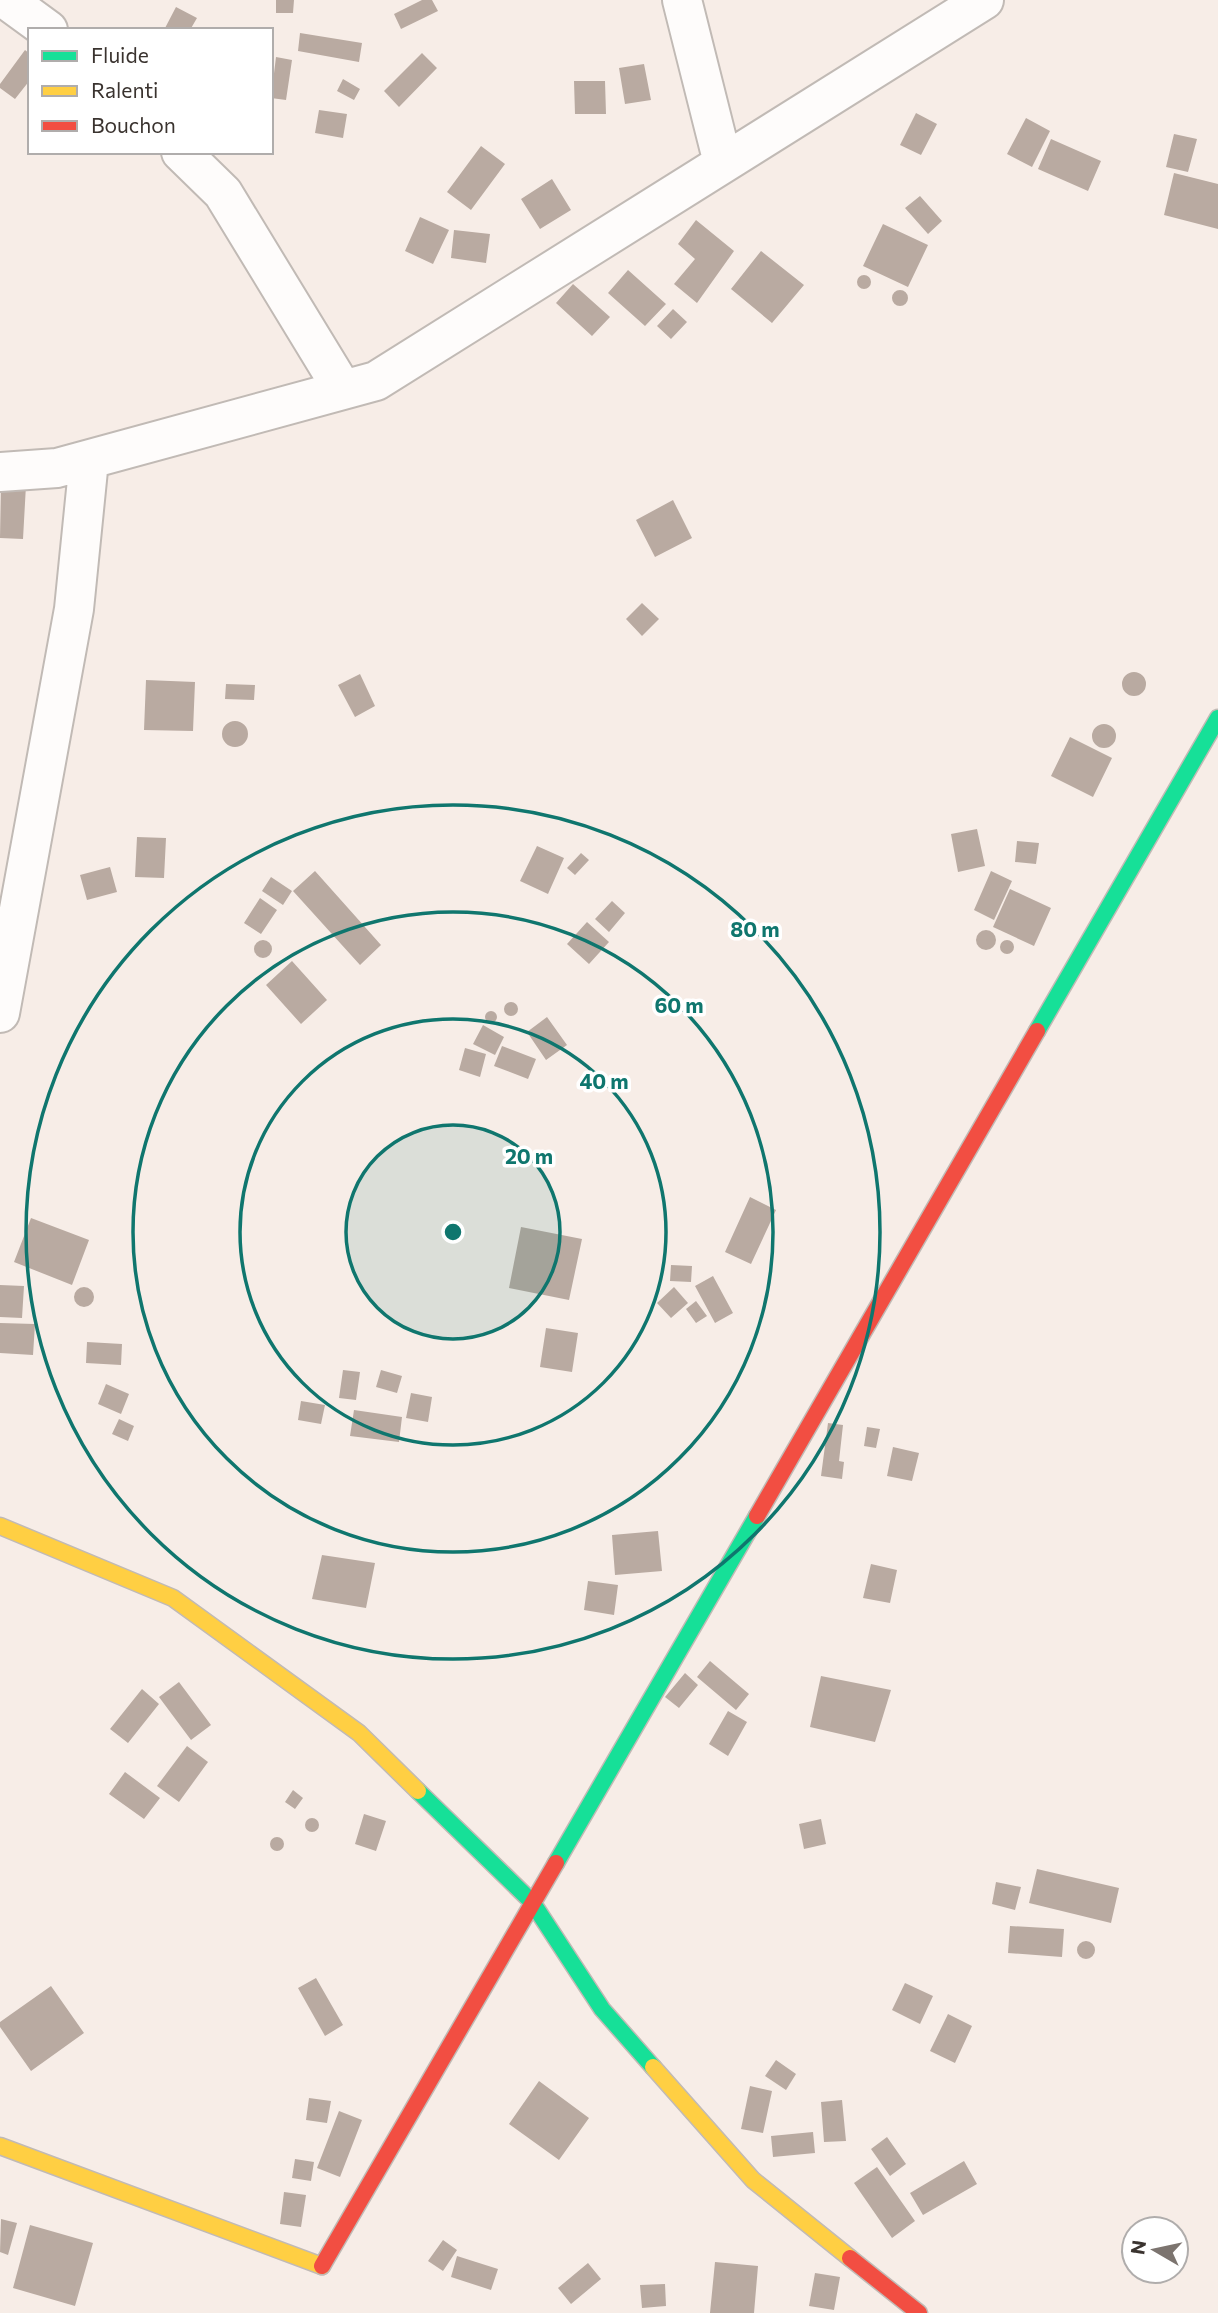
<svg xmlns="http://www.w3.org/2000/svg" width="1218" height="2313" font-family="Commissioner,sans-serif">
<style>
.building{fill:#b9aaa1}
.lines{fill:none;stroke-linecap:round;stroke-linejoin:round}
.street-casing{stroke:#c1bab5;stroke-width:42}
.fast-casing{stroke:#c1bab5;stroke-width:19}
.slow-casing{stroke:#c1bab5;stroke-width:19}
.jam-casing{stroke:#c1bab5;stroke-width:19}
.street{stroke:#fefcfb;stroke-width:38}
.fast{stroke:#16e098;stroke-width:16}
.slow{stroke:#ffcf43;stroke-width:16}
.jam{stroke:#f24e42;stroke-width:16}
.ring{fill:none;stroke:#0f766e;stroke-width:3.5}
.centre{fill:#0f766e;stroke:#fff;stroke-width:3.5}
.ring-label{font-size:21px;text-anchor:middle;font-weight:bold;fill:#0f766e;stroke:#fff;stroke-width:7;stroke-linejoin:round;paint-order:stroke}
</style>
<rect width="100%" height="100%" fill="#f7ede7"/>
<path class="building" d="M276,0H294L293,13H276Z
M422,0H432L438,11L401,29L394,14Z
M176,7L197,18L190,30H164Z
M300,33L362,43L359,62L298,51Z
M25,50L30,54V80L15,99L0,88V84Z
M422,53L437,68L399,107L384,91Z
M276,57L292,60L286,100L271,98Z
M644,64L651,100L625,104L619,68Z
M343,79L360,89L354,100L337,91Z
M574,81H605L606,114H575Z
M319,110L347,114L343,138L315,133Z
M916,113L937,124L921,155L900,145Z
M1026,118L1050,131L1032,167L1007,154Z
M1174,134L1197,139L1188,172L1166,167Z
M1051,139L1101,161L1088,191L1038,169Z
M481,146L505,164L471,210L447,192Z
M1174,173L1218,184V229L1164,215Z
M552,179L571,210L540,229L521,199Z
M920,196L942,221L928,234L905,208Z
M420,217L449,230L433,264L405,251Z
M696,220L734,251L697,303L674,284L695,259L678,244Z
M883,224L928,245L908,287L863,266Z
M454,230L490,234L486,263L451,258Z
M761,251L804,285L772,323L731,289Z
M628,270L666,304L645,326L608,293Z
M857 282a7 7 0 1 1 14 0a7 7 0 1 1-14 0Z
M573,284L610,317L592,336L556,303Z
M892 298a8 8 0 1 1 16 0a8 8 0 1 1-16 0Z
M673,309L687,322L671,339L657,326Z
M1,484L26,485L23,539L0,538Z
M673,500L692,538L655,557L636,520Z
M642,603L659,619L642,636L626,619Z
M1122 684a12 12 0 1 1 24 0a12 12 0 1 1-24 0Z
M360,674L375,706L355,717L338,685Z
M146,680L195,682L193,731L144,730Z
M226,684L255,685L254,700L225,699Z
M222 734a13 13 0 1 1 26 0a13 13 0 1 1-26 0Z
M1092 736a12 12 0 1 1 24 0a12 12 0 1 1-24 0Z
M1070,737L1112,758L1093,797L1051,776Z
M977,829L985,866L958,872L951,834Z
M137,837L166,838L164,878L135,877Z
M1017,841L1039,843L1036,864L1015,862Z
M537,846L564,858L548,894L520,881Z
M581,853L589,860L575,875L567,868Z
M110,867L117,892L87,900L80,875Z
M315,871L381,945L360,965L293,891Z
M991,871L1012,881L994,920L974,910Z
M271,877L292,891L283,905L262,891Z
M1010,889L1051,908L1034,946L993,927Z
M260,898L277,910L261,934L244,923Z
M612,901L625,913L609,932L595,919Z
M587,922L609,942L589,964L567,944Z
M976 940a10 10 0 1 1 20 0a10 10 0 1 1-20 0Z
M254 949a9 9 0 1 1 18 0a9 9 0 1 1-18 0Z
M1000 947a7 7 0 1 1 14 0a7 7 0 1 1-14 0Z
M292,961L327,1000L301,1024L266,985Z
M504 1009a7 7 0 1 1 14 0a7 7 0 1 1-14 0Z
M485 1017a6 6 0 1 1 12 0a6 6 0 1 1-12 0Z
M547,1017L567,1045L546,1060L527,1032Z
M483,1025L504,1037L495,1055L473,1044Z
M502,1046L536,1059L528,1079L494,1066Z
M465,1048L486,1054L480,1077L459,1070Z
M750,1197L776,1210L751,1264L725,1252Z
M31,1218L89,1240L72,1285L14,1262Z
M521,1227L582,1239L569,1300L509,1288Z
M671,1265L692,1266L691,1282L670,1281Z
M713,1276L733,1313L715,1323L695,1286Z
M0,1285L24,1286L22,1318L0,1317Z
M74 1297a10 10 0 1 1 20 0a10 10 0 1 1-20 0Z
M674,1287L688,1303L671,1318L657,1303Z
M696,1301L707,1316L696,1323L686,1309Z
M0,1323L35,1324L33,1355L0,1353Z
M546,1328L578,1333L572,1372L540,1367Z
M87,1342L122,1344L121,1365L86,1363Z
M343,1370L360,1372L356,1400L339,1398Z
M381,1370L402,1376L397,1393L376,1387Z
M106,1384L129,1394L121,1414L98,1404Z
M411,1393L432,1397L428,1422L406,1418Z
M301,1401L325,1405L321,1424L298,1420Z
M354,1410L402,1417L399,1442L350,1436Z
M119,1419L134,1426L128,1441L112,1434Z
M828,1423L843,1425L839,1461L844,1462L842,1479L821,1476Z
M867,1427L880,1429L876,1448L864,1446Z
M893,1447L919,1453L912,1481L887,1476Z
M658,1531L662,1571L615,1575L612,1535Z
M322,1555L375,1563L366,1608L312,1599Z
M871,1564L897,1570L890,1603L863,1598Z
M588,1581L618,1585L614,1615L584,1610Z
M710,1661L749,1694L736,1710L697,1677Z
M685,1673L698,1685L679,1708L665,1697Z
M821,1676L891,1690L875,1742L810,1727Z
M179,1682L211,1725L191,1740L159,1697Z
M142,1689L159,1704L128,1743L110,1729Z
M728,1711L747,1722L728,1756L709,1744Z
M187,1746L208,1762L179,1802L157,1786Z
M125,1772L160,1798L144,1819L109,1794Z
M293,1790L303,1798L295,1809L285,1802Z
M364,1814L386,1821L376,1851L355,1844Z
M305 1825a7 7 0 1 1 14 0a7 7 0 1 1-14 0Z
M821,1819L826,1844L804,1849L799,1824Z
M270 1844a7 7 0 1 1 14 0a7 7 0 1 1-14 0Z
M1037,1869L1119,1888L1111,1923L1029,1903Z
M996,1882L1021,1887L1015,1910L992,1904Z
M1010,1926L1064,1929L1062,1957L1008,1953Z
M1077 1950a9 9 0 1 1 18 0a9 9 0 1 1-18 0Z
M316,1978L343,2025L325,2036L298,1988Z
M905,1983L933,1996L920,2024L892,2010Z
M51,1986L84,2033L31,2071L0,2027V2022Z
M948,2014L972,2026L955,2063L930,2051Z
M776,2060L796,2074L786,2090L765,2076Z
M539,2081L589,2118L559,2160L509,2124Z
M750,2086L772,2091L763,2133L741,2129Z
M309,2098L331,2101L327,2123L306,2120Z
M842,2100L846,2141L824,2142L821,2102Z
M339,2111L362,2120L340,2177L317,2168Z
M813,2132L815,2153L773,2157L771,2136Z
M887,2137L906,2164L890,2176L871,2149Z
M295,2159L314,2162L311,2181L292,2178Z
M964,2161L977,2184L923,2215L910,2193Z
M877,2167L915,2221L892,2238L854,2183Z
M284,2192L306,2195L301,2227L280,2224Z
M1,2219L17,2223L8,2255L0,2252Z
M30,2225L93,2243L75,2306L13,2288Z
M443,2240L457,2250L443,2271L428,2261Z
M457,2256L498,2269L491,2290L451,2277Z
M715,2262L758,2266L754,2313H710Z
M588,2263L601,2279L571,2304L558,2288Z
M815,2273L840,2277L834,2310L809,2306Z
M665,2284L666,2306L642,2308L640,2285Z"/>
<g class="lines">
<defs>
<path id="street" d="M7,0L48,30
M682,0L723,163
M181,152L223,193L343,390
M0,472L57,468L376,381L984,0
M0,1013L74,609L89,460"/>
<path id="fast" d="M1037,1031L1218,718
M418,1791L532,1902L602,2009L653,2067
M556,1863L757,1516"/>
<path id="slow" d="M0,1526L173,1598L359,1733L418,1791
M653,2067L753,2180L850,2258
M0,2146L322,2266"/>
<path id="jam" d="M757,1516L1037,1031
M850,2258L919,2313
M322,2266L556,1863"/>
</defs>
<use href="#street" class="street-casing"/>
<use href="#fast" class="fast-casing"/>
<use href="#slow" class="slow-casing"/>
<use href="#jam" class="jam-casing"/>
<use href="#street" class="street"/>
<use href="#fast" class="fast"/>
<use href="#slow" class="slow"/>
<use href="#jam" class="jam"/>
</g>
<circle cx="453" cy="1232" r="107" fill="#0f766e" fill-opacity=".12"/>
<g class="ring">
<circle cx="453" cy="1232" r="107"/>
<circle cx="453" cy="1232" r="213"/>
<circle cx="453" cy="1232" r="320"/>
<circle cx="453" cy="1232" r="427"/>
</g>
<circle cx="453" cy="1232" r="10" class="centre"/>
<g class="ring-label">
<text x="755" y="937">80 m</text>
<text x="679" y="1013">60 m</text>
<text x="604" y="1089">40 m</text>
<text x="529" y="1164">20 m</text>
</g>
<rect x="28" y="28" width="245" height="126" fill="#ffffff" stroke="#b0adac" stroke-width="2"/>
<rect x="42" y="51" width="35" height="10" fill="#16e098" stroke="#b0adac" stroke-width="2"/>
<text x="91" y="63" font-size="21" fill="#3a332f">Fluide</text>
<rect x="42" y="86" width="35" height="10" fill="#ffcf43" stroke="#b0adac" stroke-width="2"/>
<text x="91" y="98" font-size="21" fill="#3a332f">Ralenti</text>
<rect x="42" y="121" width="35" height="10" fill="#f24e42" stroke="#b0adac" stroke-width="2"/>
<text x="91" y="133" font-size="21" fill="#3a332f">Bouchon</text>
<g transform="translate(1155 2250) rotate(279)"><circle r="33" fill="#ffffff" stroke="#b0adac" stroke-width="2"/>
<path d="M0-5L12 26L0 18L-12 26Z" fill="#7c746f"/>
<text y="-10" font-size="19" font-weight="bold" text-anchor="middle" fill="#3a332f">N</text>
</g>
</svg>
